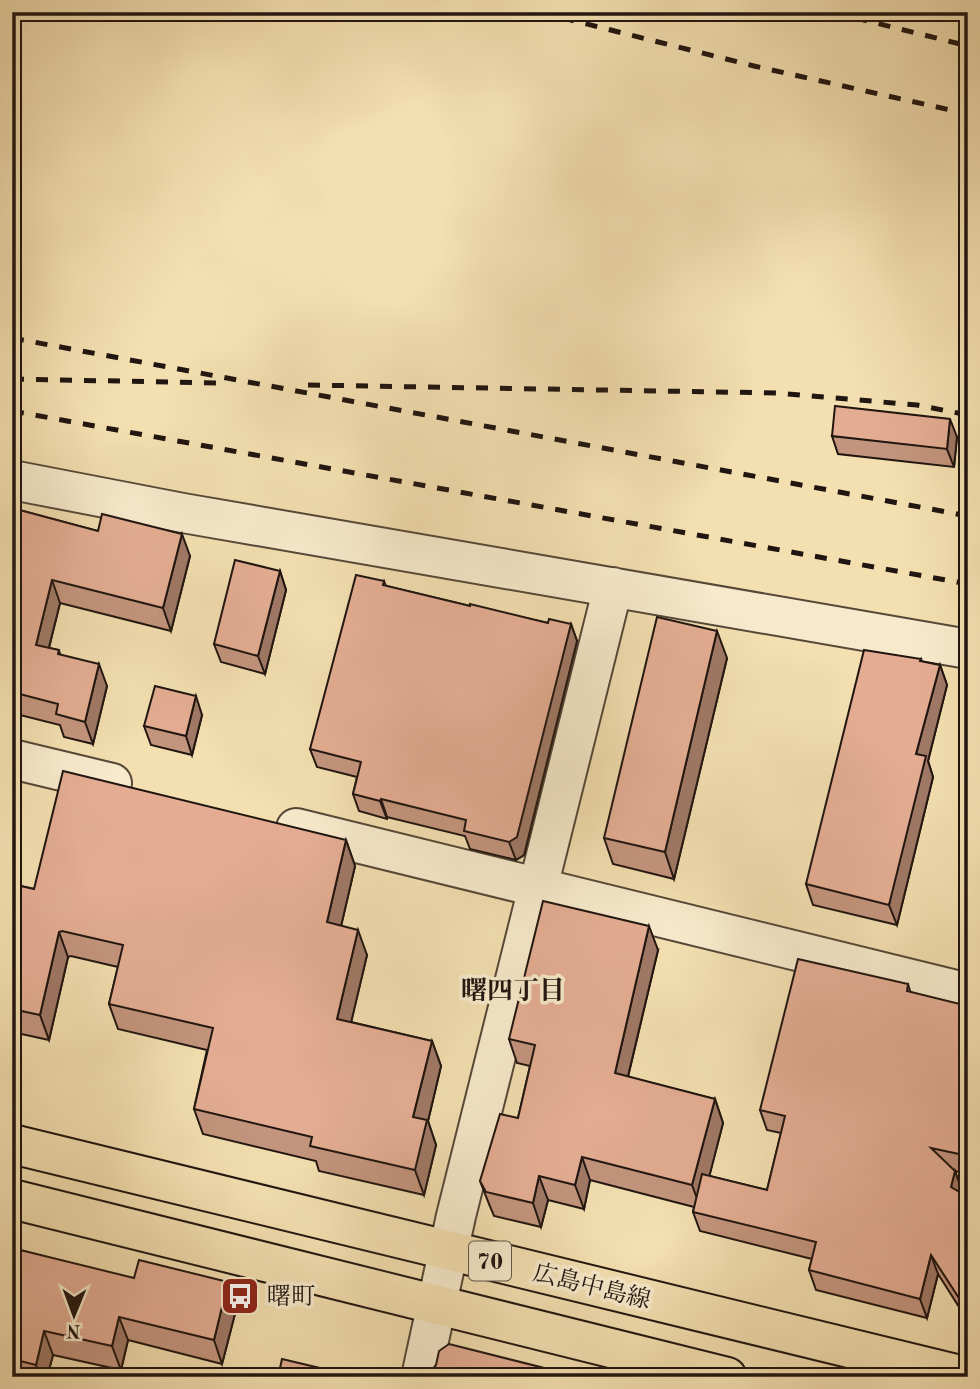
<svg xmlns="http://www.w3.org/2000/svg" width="980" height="1389" font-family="'Old Standard TT','Noto Serif JP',serif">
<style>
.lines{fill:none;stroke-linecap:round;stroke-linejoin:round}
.minor-casing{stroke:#554838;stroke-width:42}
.major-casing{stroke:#201510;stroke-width:42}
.minor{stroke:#f7eacc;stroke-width:38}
.major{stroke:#f3dfb0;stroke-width:38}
.rail{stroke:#201510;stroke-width:5;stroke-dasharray:12 12;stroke-linecap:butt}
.wall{fill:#c4957e;stroke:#201510;stroke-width:2}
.shaded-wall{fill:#a07967;stroke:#201510;stroke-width:2}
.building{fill:#e4ad93;stroke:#201510;stroke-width:2}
.labels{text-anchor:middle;stroke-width:7;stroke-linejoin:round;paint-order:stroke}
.shield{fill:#f7eacc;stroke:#605548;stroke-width:2}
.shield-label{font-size:23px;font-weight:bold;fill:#201510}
.street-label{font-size:24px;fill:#201510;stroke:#f7eacc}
.poi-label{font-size:24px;fill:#201510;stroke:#f7eacc;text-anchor:start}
.neighbourhood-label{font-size:26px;font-weight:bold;fill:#201510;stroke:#f7eacc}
</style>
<rect width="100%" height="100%" fill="#f3dfb0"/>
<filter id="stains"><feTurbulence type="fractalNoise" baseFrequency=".00286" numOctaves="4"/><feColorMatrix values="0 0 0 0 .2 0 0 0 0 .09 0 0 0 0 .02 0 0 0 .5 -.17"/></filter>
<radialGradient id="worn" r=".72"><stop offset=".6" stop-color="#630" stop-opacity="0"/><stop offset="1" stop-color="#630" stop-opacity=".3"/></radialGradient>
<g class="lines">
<defs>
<path id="minor" d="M12,480L183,513L968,649
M12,759L112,783
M296,828L968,993
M421,1377L456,1216L613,587"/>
<path id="major" d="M12,1144L968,1377
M12,1199L727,1377"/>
</defs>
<use href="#minor" class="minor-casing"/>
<use href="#major" class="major-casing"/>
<use href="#minor" class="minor"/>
<use href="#major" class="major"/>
<path class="rail" d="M539,12L754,66L968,114
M832,12L968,46
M12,338L968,516
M12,379L217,383
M308,385L777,393L917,405L968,415
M12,411L968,584"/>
</g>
<path class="wall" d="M832,436L957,437L954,467L838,454Z
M12,508L190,556L171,631L60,603L49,648L59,650L60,654L107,686L93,744L64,737L60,725L12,713Z
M280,571L286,590L265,674L221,662L214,644Z
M384,581L386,586L470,606L548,623L571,624L577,641L524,855L516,860L470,849L465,836L387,817V819L359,811L353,794L357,777L317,767L310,749Z
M727,658L674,879L613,864L604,838Z
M921,659L922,662L940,665L947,685L928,761L933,777L897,925L813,905L806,884Z
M202,715L192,755L151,745L144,726Z
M346,840L355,866L341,926L367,955L351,1022L432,1041L441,1066L428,1121L436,1145L424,1195L319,1171L316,1161L203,1134L194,1109L207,1050L118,1029L109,1004L118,967L71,956L68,957L49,1040L12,1032V884L34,889Z
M658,950L628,1077L715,1099L723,1123L709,1176L767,1190L781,1133L767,1130L760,1110L908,984L966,1174L955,1171L962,1191L961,1194L968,1197V1321L938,1274L927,1318L816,1290L809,1270L812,1259L700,1231L693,1212L694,1207L590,1180L584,1209L548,1200L541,1227L494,1216L489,1204L480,1181L518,1118L530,1066L517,1063L509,1039Z
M12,1248L237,1306L222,1364L128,1340L121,1370L53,1355L47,1377H12Z"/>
<path class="shaded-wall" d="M950,419L957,437L954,467L947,449Z
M182,534L190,556L171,631L163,608Z
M280,571L286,590L265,674L258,656Z
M52,580L60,603L44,667L36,645Z
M571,624L577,641L524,855L516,860L509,842Z
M717,631L727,658L674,879L665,852Z
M99,664L107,686L93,744L85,722Z
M940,665L947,685L928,761L933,777L897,925L889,905L916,754Z
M196,696L202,715L192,755L186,736Z
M381,799L387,817V819L380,801Z
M346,840L355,866L336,948L327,922Z
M649,926L658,950L623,1097L615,1073Z
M358,930L367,955L346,1044L337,1019Z
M59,932L68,957L49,1040L40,1015Z
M432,1041L441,1066L428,1121L436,1145L424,1195L415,1170L413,1117Z
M715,1099L723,1123L701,1209L692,1185Z
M968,1120V1168L966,1174L959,1154Z
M582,1157L590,1180L584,1209L575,1185Z
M955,1171L962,1191L958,1207L951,1187Z
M539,1176L548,1200L541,1227L533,1203Z
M931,1255L938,1274L927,1318L920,1299Z
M228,1282L237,1306L222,1364L214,1340Z
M119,1317L128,1340L121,1370L112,1346Z
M44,1331L53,1355L47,1377H40L36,1365Z"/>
<path class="building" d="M835,406L950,419L947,449L832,436Z
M12,508L98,531L102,514L182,534L163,608L52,580L36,645L59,650L58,654L99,664L85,722L56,714L58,704L12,692Z
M235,560L280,571L258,656L214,644Z
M356,575L384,581L383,585L470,606V604L548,623L549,619L571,624L517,837L509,842L464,831L466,820L381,799L380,801L353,794L361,762L310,749Z
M657,617L717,631L665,852L604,838Z
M864,650L921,659L920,661L940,665L916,754L926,756L889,905L806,884Z
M155,686L196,696L186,736L144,726Z
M63,771L346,840L327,922L358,930L337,1019L432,1041L413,1117L427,1120L415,1170L310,1146L312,1137L194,1109L213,1028L109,1004L123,945L62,931L59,932L40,1015L12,1009V884L34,889Z
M543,901L649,926L615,1073L715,1099L692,1185L582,1157L575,1185L539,1176L533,1203L486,1192L480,1181L500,1114L518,1118L535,1045L509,1039Z
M798,959L908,984L907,991L968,1006V1120L959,1154L931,1148L955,1171L951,1187L968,1197V1312L931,1255L920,1299L809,1270L816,1242L693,1212L702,1174L767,1190L785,1116L760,1110Z
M12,1248L134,1278L139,1260L228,1282L214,1340L119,1317L112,1346L44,1331L36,1365L12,1359Z
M449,1344L580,1377H426L436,1365L439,1351Z
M282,1359L358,1377H278Z"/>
<defs>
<symbol id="bus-square" viewBox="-11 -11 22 22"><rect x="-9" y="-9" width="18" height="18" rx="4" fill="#8f2418" stroke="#f7eacc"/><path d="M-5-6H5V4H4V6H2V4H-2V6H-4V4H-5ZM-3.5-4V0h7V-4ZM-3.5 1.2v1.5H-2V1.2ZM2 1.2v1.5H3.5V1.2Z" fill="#fff"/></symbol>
</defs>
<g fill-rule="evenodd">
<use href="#bus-square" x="218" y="1274" width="44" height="44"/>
</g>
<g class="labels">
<rect class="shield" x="469" y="1241.5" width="42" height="39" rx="5"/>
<g class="shield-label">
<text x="490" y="1269">70</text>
</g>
<g class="street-label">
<text transform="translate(592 1286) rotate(14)" y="8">広島中島線</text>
</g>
<g class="poi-label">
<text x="267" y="1304">曙町</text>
</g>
<g class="neighbourhood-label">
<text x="513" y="999">曙四丁目</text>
</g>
</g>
<rect width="980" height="1389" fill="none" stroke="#f3dfb0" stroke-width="42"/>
<rect x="14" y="14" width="952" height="1361" fill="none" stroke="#201510" stroke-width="3.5"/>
<rect x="21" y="21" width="938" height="1347" fill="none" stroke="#201510" stroke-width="2"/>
<g transform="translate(74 1315) rotate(181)" stroke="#f7eacc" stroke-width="5" paint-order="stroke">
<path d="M0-5L12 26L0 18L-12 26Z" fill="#201510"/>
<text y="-10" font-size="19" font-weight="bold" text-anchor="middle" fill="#201510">N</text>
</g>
<rect width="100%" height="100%" filter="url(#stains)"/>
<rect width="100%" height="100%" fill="url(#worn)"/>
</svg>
